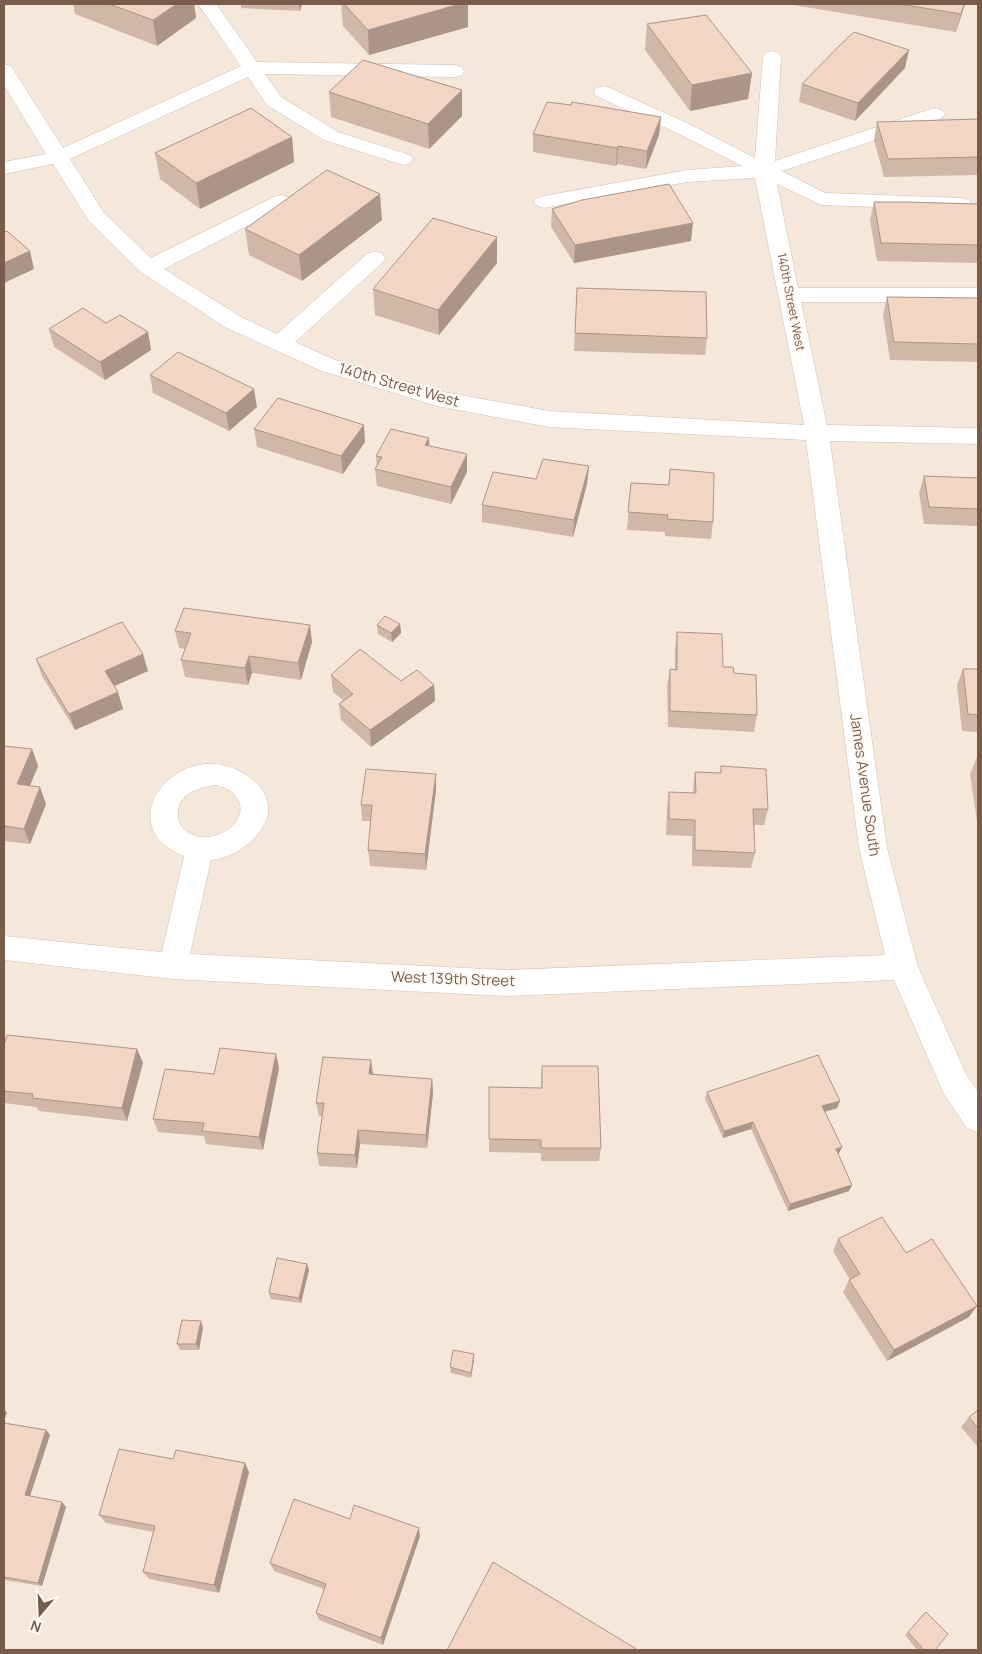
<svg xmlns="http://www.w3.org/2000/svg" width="982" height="1654" font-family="Manrope,sans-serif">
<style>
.residential{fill:#f5e8da}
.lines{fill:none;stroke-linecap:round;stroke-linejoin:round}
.minor-casing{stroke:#d1beb0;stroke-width:1}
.minor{fill:#fff;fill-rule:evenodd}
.wall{fill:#d1b7a8}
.shaded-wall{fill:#aa9588}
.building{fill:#f3d5c3;stroke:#aa9588}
.labels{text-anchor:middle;stroke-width:4;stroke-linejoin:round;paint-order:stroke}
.far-street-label{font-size:12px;fill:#7a5c4d;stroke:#fffaf3}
.street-label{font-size:15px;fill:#7a5c4d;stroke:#fffaf3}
</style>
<rect width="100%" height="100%" fill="#fdf6ec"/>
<path class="residential" d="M7,4H978V1650H4V5Z"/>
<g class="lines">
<defs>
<path id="minor" d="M198,4H216L257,62L455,65L462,67L464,71L462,75L455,77L265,74L281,97L338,132L410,155L413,159L410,163L403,165L324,140L267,105L248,77L70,159L104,213L151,258L274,197L281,195L288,197L291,201L288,205L164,269L241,317L277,334L368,253L375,252L382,253L385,258L382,263L295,342L335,360L438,391L549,411L804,425L755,178L687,182L544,208L537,206L534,202L537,198L544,196L687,170L742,166L675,132L596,96L594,92L596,88L603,86L610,88L689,124L755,158L763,57L765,53L772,51L779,53L781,57L775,161L928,110L935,108L942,110L945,114L942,118L782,171L825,193L962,198L969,200L972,204L969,208L962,210L821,205L777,184L798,288H978V302H801L827,425L978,428V444L830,441L887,848L918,967L966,1074L978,1092V1132L967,1128L944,1094L894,980L505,996L173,979L4,960V936L162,952L184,856C110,828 172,742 235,769C247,775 257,780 264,793C282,824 240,858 211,860L190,954L505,970L885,955L859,848L806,440L549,427L437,406L319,370L225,327L142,273L89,221L53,164L4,174V162L46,154L4,85V64L11,66L63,148L241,66ZM216,785C222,787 229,789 233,793C260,819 208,854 183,828C179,824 178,820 178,814C177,794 199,787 216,785Z"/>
</defs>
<use href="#minor" class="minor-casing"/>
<use href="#minor" class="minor"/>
</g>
<path class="wall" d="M73,4H194L196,18L157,46L75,14Z
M241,4H302L300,11L241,8Z
M341,4H468V27L369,55L343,26Z
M787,4H965L956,32Z
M647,24L752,73L748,99L690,111L645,50Z
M905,68L855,121L799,102L802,84Z
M329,92L462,116L429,149L331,117Z
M661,117L659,135L646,169L617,164L616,166L533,152V134Z
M978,119V175L884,177L874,140L877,122Z
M292,137L294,162L200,209L160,179L155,153Z
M874,202L978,204V263L877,261L870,220Z
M552,209L691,241L574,263L551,227Z
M382,220L302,281L249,255L245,229Z
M497,263L439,335L375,315L373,289Z
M577,288L707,338L705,355L574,351Z
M887,297L978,298V362L890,360L883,315Z
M106,323L148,332L151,350L105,380L54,347L49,329Z
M150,375L257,407L229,431L153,393Z
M254,429L365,442L343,474L257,447Z
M429,446L467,472L451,504L377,486L375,469L377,466L376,456Z
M589,466L587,484L573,537L482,522V505L536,479Z
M670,469L713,522L711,539L665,536V532L627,530L631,483L668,485Z
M924,476L978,478V526L924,524L919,493Z
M400,624L401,633L392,642L378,634L377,625Z
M175,631L312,642L301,680L252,673L248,685L185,677L181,660L185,649L179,648Z
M677,632L723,667L734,673L757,715L754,732L668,727L667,686L670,669L675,670V649Z
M36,659L148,671L114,686L123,709L75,730L42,676Z
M963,669H978V732L962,731L957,685Z
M331,675L434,685L435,701L371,747L341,720L339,704L343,700L333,692Z
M4,746L32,749L38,766L30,786L46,804L30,844L4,841Z
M977,757H978V828L970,774Z
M721,766L768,809L764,825H754L755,853L751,868L692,866V836L666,835L667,808L669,792L693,793V788L695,772L720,773Z
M436,774V790L426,870L370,866L368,850L371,821H362L361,805Z
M4,1045L137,1049L143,1063L127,1121L39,1111L36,1107L4,1103Z
M542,1066L601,1148L599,1161H541V1153L489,1152V1087L541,1088Z
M279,1068L263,1150L206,1144L204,1136L158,1132L153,1119L214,1074Z
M373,1075L432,1079L433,1093L427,1148L360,1144L357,1168L319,1166L317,1153L322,1116H319L316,1103Z
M707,1092L840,1101L837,1108L825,1112L842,1147L839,1153L838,1154L852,1185L849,1191L788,1211L751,1129L723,1138L705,1099Z
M838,1239L906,1253L969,1317L887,1361L843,1292L849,1280H850L833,1251Z
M307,1264L309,1270L301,1303L271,1299L269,1293Z
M203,1327L199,1350H180L177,1344Z
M474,1354V1359L471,1378L451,1373L450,1367Z
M978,1410V1447L961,1427L969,1417Z
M4,1423L46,1430L50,1435L30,1496L66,1507L42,1586L4,1580Z
M173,1459L245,1463L249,1472L219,1593L149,1579L143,1572L154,1532L106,1523L99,1515Z
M350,1519L420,1536L383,1645L319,1620L316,1613L324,1589L274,1571L270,1563Z
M926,1612L935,1650H917L905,1635Z"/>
<path class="shaded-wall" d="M177,4H194L196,18L157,46L153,20Z
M299,4H302L300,11Z
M460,4H468V27L369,55L368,30Z
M964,4H965L956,32L961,14Z
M909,50L905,68L855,121L858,103Z
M752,73L748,99L690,111L692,85Z
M462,90V116L429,149L428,124Z
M661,117L659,135L646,169L647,151Z
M292,137L294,162L200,209L196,183Z
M618,146L617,164L616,166L617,148Z
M380,194L382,220L302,281L299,255Z
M693,223L691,241L574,263L575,245Z
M497,237V263L439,335L438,310Z
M30,251L34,269L4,283V263Z
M148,332L151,350L105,380L100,362Z
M254,389L257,407L229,431L226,413Z
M364,425L365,442L343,474L341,456Z
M429,438L430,455L425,445Z
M467,454V472L451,504V487Z
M589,466L587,484L573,537L574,520Z
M400,624L401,633L392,642L391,633Z
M310,625L312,642L301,680L298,663Z
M143,654L148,671L110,688L105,671Z
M249,656L252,673L248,685L245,668Z
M434,685L435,701L371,747L370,730Z
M118,692L123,709L75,730L69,714Z
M32,749L38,766L24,800L17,784Z
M436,774V790L426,870L425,854Z
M40,787L46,804L30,844L24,829Z
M137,1049L143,1063L127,1121L122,1108Z
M276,1054L279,1068L263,1150L259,1137Z
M371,1060L373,1074L371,1088L369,1074Z
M432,1079L433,1093L427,1148L426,1135Z
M840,1101L837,1108L820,1113L822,1106Z
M753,1122L751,1129L723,1138L724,1131Z
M358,1130L360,1144L357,1168L355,1155Z
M842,1147L839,1153L833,1156L836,1149Z
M852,1185L849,1191L788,1211L790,1204Z
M307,1264L309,1270L301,1303L299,1298Z
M977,1306L969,1317L887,1361L894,1350Z
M201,1321L203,1327L199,1350L196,1344Z
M474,1354V1359L471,1378V1373Z
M4,1409L7,1412L4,1422Z
M46,1430L50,1435L29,1499L25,1495Z
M245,1463L249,1472L219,1593L214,1585Z
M62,1502L66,1507L42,1586L38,1583Z
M419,1528L420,1536L383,1645L381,1638Z"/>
<path class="building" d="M109,4H177L153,20Z
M344,4H460L368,30Z
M899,4H964L961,14Z
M706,15L752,73L692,85L647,24Z
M854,32L909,50L858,103L802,84L840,45Z
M363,60L462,90L428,124L329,92Z
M547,102L571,105L572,102L661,117L647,151L618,146L617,148L533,134Z
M251,108L292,137L196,183L155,153Z
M978,119V157L888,159L877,122Z
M327,170L380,194L299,255L245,229Z
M669,184L693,223L575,245L552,209L582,200Z
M874,202H904L978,204V245L881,243Z
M433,218L497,237L438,310L373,289Z
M7,231L30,251L4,263V232Z
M577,288L706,292L707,338L575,333Z
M887,297L978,298V344L894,342Z
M83,308L106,323L120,315L148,332L100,362L49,329Z
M178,352L254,389L226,413L150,375Z
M278,398L364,425L341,456L254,429Z
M391,429L429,438L425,445L467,454L451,487L375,469L382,457L376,456Z
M543,459L589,466L574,520L482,505L493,472L536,479Z
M670,469L714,473L713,522L667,519L668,515L628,512L631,483L669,485Z
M924,476L978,478V509L929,507Z
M184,608L310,625L298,663L249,656L245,668L181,660L191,633L175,631Z
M385,616L400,624L391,633L377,625Z
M122,622L143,654L105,671L118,692L69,714L36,659Z
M677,632L722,634L723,667H733L734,673L756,675L757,715L670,711V669L677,670Z
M360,649L401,681L417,670L434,685L370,730L339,704L353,694L331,675Z
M963,669H978V715L968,714Z
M4,746L32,749L17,784L40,787L24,829L4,826Z
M721,766L766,769L768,809H753L755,853L695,850V820L669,819V792L696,793L695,772L721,773Z
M366,769L436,774L425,854L368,850L372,805H361Z
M7,1035L137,1049L122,1108L32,1098L33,1094L4,1091V1045Z
M220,1048L276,1054L259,1137L202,1131L204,1123L153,1119L165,1069L214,1074Z
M818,1055L840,1101L822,1106L842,1147L836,1149L852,1185L790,1204L753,1122L724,1131L707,1092Z
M323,1057L371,1060L369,1074L432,1079L426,1135L358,1130L355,1155L317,1153L324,1103H316Z
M542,1066H598L601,1148H541V1140L489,1139V1087L542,1088Z
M882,1217L906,1253L932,1239L977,1306L894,1350L849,1280L860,1274L838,1239Z
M277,1258L307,1264L299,1298L269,1293Z
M182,1320L201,1321L196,1344H177Z
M453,1350L474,1354L471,1373L450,1367Z
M978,1410V1428L969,1417Z
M4,1423L46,1430L25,1495L62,1502L38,1583L4,1577Z
M119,1449L173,1459L176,1450L245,1463L214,1585L143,1572L155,1526L99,1515Z
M294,1499L350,1519L354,1505L419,1528L381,1638L316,1613L326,1584L270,1563Z
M493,1562L638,1650H447Z
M926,1612L948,1634L935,1650H924L908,1632Z"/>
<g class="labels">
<g class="far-street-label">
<text transform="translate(791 302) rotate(79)" y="4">140th Street West</text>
</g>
<g class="street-label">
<text transform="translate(399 385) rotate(16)" y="5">140th Street West</text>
<text transform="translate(865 785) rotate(82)" y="5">James Avenue South</text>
<text transform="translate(453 979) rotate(2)" y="5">West 139th Street</text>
</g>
</g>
<rect width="982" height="1654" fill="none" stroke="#7a5c4d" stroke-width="10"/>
<g transform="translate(40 1614) rotate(199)" stroke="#fffaf3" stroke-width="4" paint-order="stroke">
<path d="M0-4L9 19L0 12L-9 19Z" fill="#7a5c4d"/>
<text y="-8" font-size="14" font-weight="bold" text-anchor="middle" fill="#7a5c4d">N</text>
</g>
</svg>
